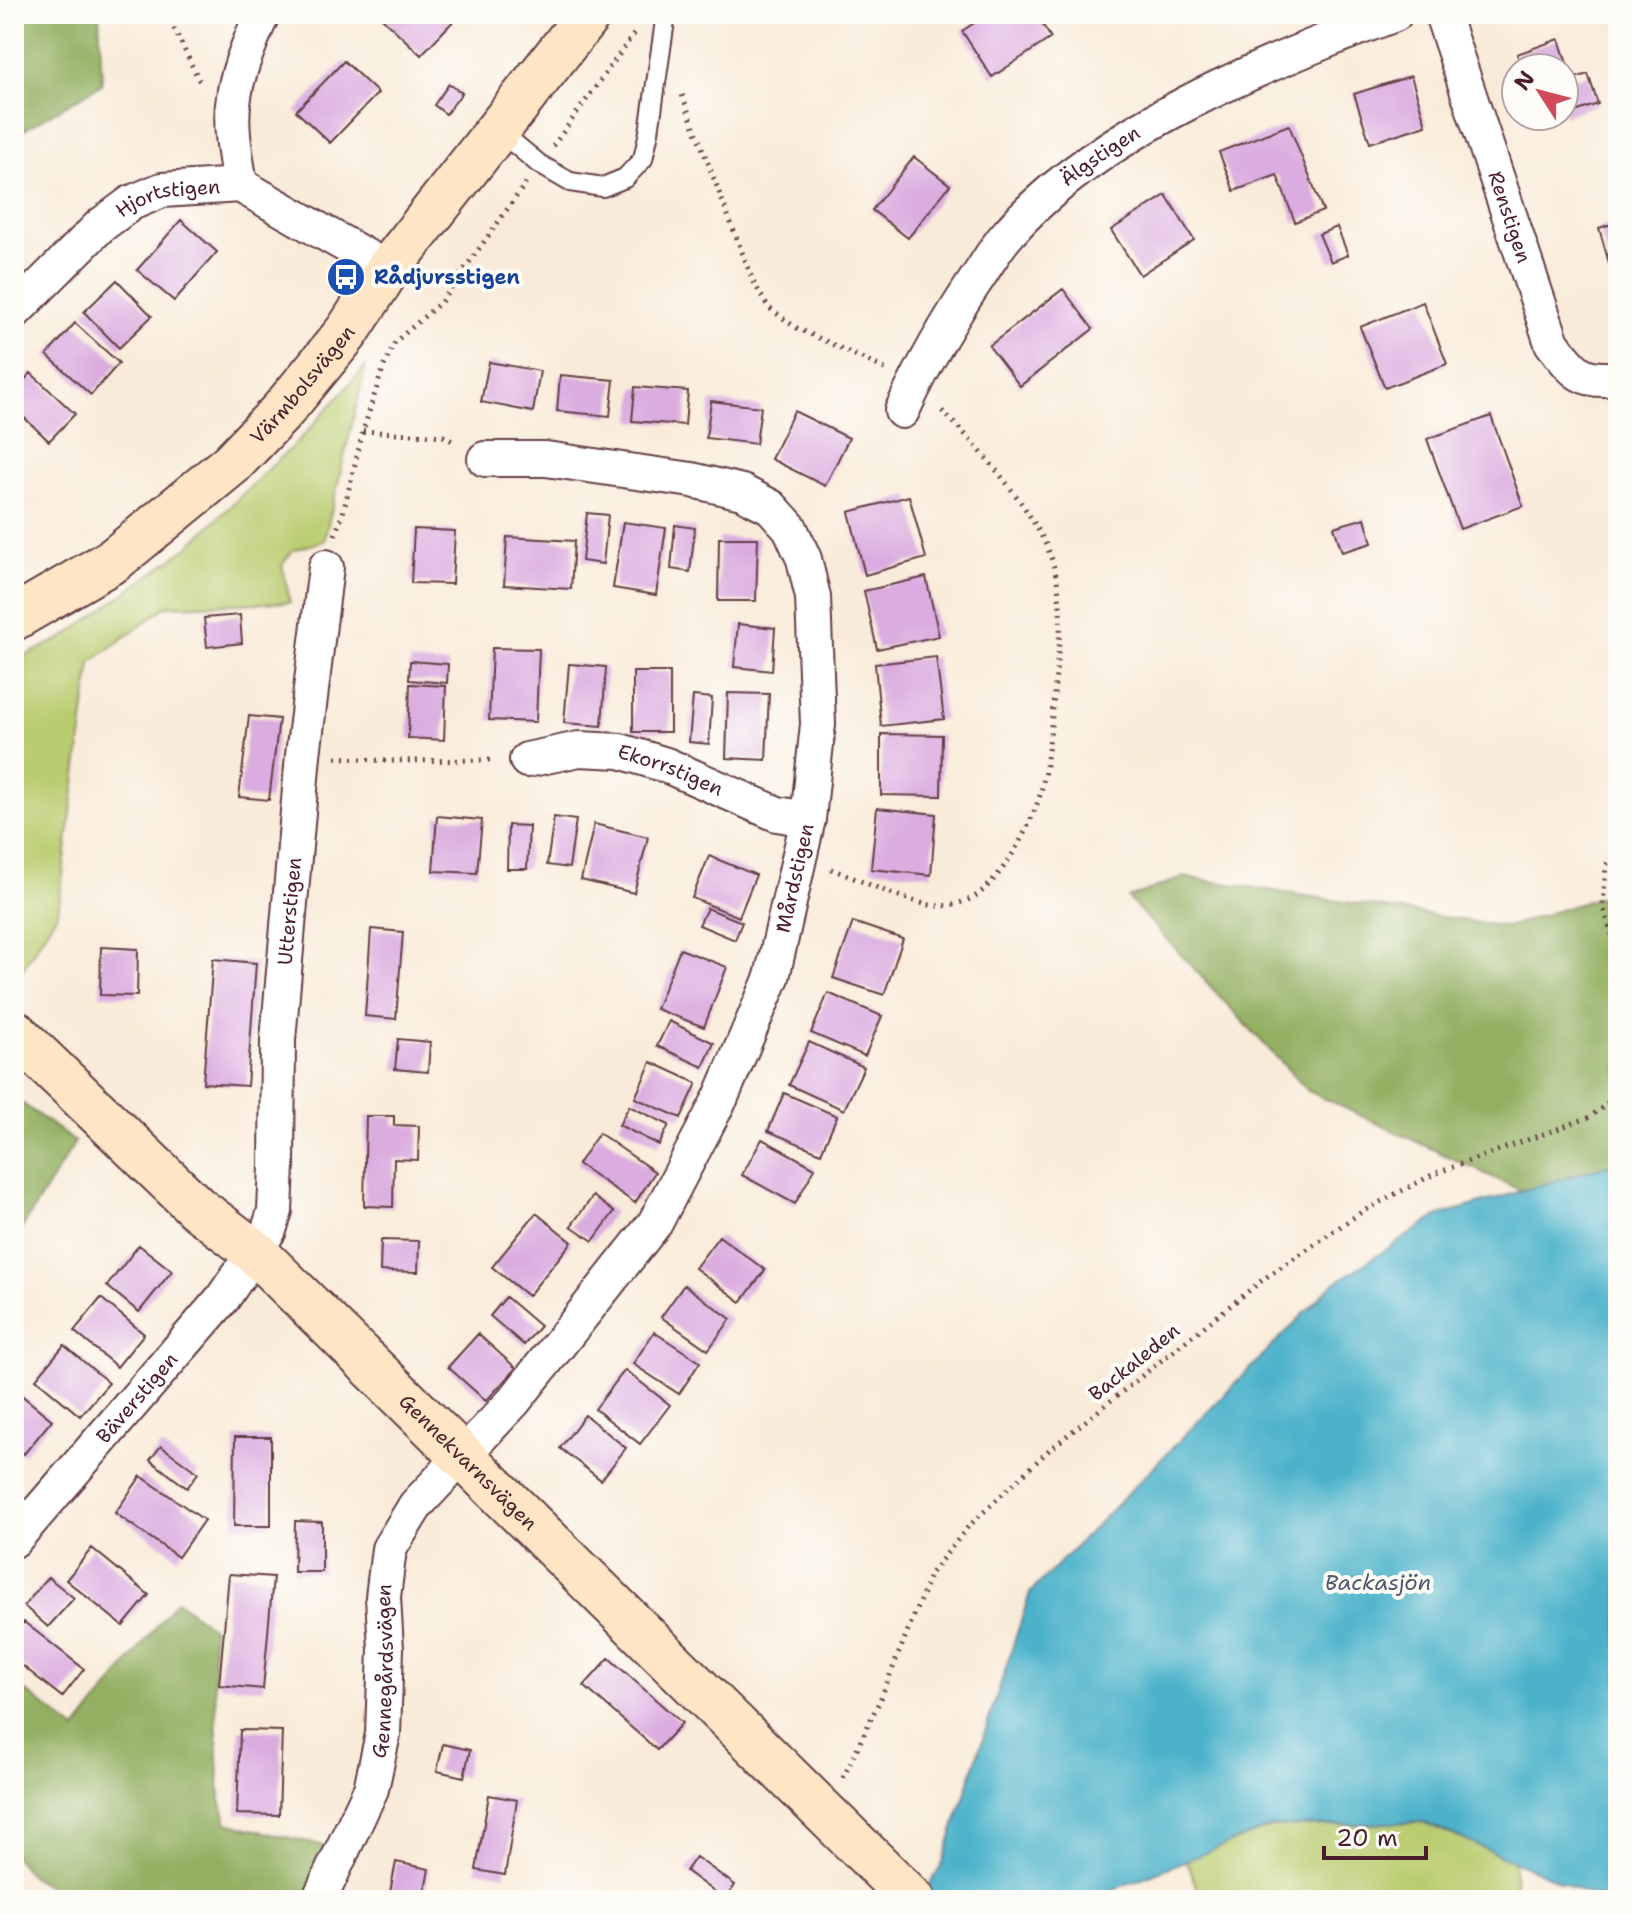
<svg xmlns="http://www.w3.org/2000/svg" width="1632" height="1914" font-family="'Shantell Sans',sans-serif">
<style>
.green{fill:#bacc6f;stroke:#82764d;stroke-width:2}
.forest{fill:#93b062;stroke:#6e6846;stroke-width:2}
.water{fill:#4bb2ca;stroke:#4a687a;stroke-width:2}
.building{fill:#daacdf}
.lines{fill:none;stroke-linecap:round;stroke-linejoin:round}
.lane-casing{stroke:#643e45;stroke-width:22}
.street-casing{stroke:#643e45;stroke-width:38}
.secondary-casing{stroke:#643e45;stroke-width:48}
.path{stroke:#643e45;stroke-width:5;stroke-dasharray:2 6;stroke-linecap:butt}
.lane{stroke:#fff;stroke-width:18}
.street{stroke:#fff;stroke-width:34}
.secondary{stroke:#fde5c5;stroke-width:44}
.labels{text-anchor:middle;stroke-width:8;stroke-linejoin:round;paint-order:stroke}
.street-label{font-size:20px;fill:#4a1f2b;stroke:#fdfcf7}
.transit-label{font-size:20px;font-weight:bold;fill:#164399;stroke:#fdfcf7;text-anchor:start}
.water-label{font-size:22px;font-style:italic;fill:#4a5a6b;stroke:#fdfcf7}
</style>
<rect width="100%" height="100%" fill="#fdfcf7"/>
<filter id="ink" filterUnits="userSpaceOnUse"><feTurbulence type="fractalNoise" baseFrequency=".0125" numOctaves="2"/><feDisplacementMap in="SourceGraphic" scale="16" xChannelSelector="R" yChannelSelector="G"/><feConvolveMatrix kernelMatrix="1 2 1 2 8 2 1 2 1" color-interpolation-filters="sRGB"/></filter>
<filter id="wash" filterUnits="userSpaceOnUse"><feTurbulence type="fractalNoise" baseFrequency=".006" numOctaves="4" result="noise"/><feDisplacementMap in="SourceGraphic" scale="32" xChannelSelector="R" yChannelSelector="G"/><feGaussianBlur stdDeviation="1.8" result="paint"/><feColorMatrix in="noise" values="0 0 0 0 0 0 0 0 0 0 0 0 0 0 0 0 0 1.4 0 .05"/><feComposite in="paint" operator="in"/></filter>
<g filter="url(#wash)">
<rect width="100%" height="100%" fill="#f9ebd9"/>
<path class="green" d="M366,366L324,541L293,550L282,565L290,602L167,606L91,662L58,912L14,983V661L63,638L188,547L305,434Z
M1423,1822L1514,1861L1515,1900H1201L1186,1859L1270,1827Z"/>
<path class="forest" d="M14,14H99L102,84L14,136Z
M1184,877L1507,927L1618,891V1162L1522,1191L1308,1091L1128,898Z
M14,1102L23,1104L75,1142L14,1241Z
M177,1600L212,1628L220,1800L227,1823L333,1848L302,1900H73L31,1876L14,1856V1682L76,1730Z"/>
<path class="water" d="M1618,1162V1900H1604L1423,1822L1270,1827L1087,1900H921L943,1862L1030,1593L1333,1284L1438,1216Z"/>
<g id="blocks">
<path class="building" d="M386,14H460L421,55L382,18Z
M988,14H1036L1051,38L992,77L962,31Z
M1559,39L1572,79L1588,74L1598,104L1564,116V68H1522L1517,54Z
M344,61L378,93L330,143L296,111Z
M1411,76L1426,125L1370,143L1354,94Z
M449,84L462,93L446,114L434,105Z
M1289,125L1323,211L1295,222L1277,175L1234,191L1219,152Z
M914,157L950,185L908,238L872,210Z
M1166,195L1194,240L1140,275L1111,230Z
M181,220L217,252L174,301L137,270Z
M1618,222V291H1617L1599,228Z
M1337,227L1348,255L1331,262L1319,234Z
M117,280L152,316L119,348L84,312Z
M1063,289L1093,329L1020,386L989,346Z
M1423,302L1447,364L1385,388L1360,327Z
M75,323L119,363L91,395L47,355Z
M489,362L540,371L533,412L481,402Z
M31,373L75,414L49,441L14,408V391Z
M560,375L614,380L610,416L557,411Z
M635,387L688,391L685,425L632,421Z
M711,401L761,407L756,444L706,438Z
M794,411L849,438L825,486L771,459Z
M1491,416L1523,506L1460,529L1427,439Z
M909,496L926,558L865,575L849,512Z
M587,513L608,515L603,564L582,561Z
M1365,518L1372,543L1342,552L1334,527Z
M623,522L666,528L656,595L613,588Z
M675,525L695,528L690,572L671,569Z
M414,529L455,531L452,584L411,583Z
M507,537L574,541L571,589L504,585Z
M719,538H758L756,601H718Z
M926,577L939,636L877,649L864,591Z
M240,615L242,643L207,647L204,618Z
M738,624L775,628L772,671L734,667Z
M492,648L539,649L536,722L489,720Z
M936,657L944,719L881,726L875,664Z
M410,661L448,664L447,683L409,680Z
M569,664L606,667L602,726L564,723Z
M633,672H670V732H633Z
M410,684L446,686L444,740L408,738Z
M728,693L769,694L766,760L726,758Z
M693,696L712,698L709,744L689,742Z
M249,716L279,719L269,800L239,797Z
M881,734L942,735L941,796L881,795Z
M877,808L936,814L931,875L871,869Z
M437,816L482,820L477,873L433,871Z
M554,817L576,820L569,868L547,865Z
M594,824L648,837L634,893L581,880Z
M508,825L529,826L527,869H507Z
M709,856L756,875L739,917L692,898Z
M707,908L742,922L735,940L699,925Z
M853,922L903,939L884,995L833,978Z
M371,929L403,932L396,1019L365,1016Z
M101,947L138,949L137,996L100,995Z
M680,949L727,967L704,1027L656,1009Z
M213,959L256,963L247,1086L203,1083Z
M828,993L882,1016L865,1056L811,1033Z
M669,1021L714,1043L703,1067L657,1046Z
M398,1039L430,1042L428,1072L395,1069Z
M809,1042L864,1067L844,1110L789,1085Z
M651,1062L697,1083L681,1118L635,1098Z
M784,1093L837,1116L821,1153L768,1131Z
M629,1106L669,1125L659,1145L619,1125Z
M366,1116H394V1125L419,1126L418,1160L394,1159L393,1207L364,1206Z
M599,1133L655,1172L635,1203L578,1164Z
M762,1139L815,1168L795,1204L742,1175Z
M593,1196L614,1212L593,1241L571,1226Z
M536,1213L572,1242L528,1296L492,1267Z
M719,1236L765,1270L741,1302L695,1268Z
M381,1240L419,1241L418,1272L380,1271Z
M139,1245L172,1271L139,1312L107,1286Z
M684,1285L731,1319L708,1350L661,1317Z
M506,1297L540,1326L524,1345L490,1316Z
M101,1298L144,1334L117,1367L74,1331Z
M654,1332L700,1362L679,1394L633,1364Z
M478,1334L516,1368L486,1401L448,1367Z
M64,1345L109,1383L80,1416L36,1379Z
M625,1370L670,1405L640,1444L595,1409Z
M14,1389L52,1420L24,1454L14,1446Z
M585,1415L626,1448L601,1480L560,1448Z
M235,1437H271V1526H234Z
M161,1446L198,1473L187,1488L150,1460Z
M141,1476L204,1520L178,1557L115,1513Z
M295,1521L322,1522V1572H294Z
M92,1548L149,1595L123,1626L66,1580Z
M229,1574L273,1577L263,1689L219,1685Z
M48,1577L74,1598L48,1627L24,1606Z
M24,1622L84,1669L62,1697L14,1659V1634Z
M609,1658L682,1723L657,1750L584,1686Z
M240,1730L282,1731L279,1815L237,1814Z
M443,1744L470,1750L464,1777L437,1771Z
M489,1795L517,1800L505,1875L476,1870Z
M696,1857L735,1885L725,1900L686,1871Z
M396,1862L429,1869L423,1899L390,1892Z"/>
</g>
</g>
<g filter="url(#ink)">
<use href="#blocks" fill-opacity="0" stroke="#643e45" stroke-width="2"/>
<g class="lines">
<defs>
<path id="lane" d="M498,130L539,164L570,182L603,187L625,178L643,159L649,132L666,14"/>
<g id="street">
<path id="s1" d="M1442,14L1552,343C1574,371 1580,383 1618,378"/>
<path d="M240,185C236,157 229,126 234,97C238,68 251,41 262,14"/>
<path id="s2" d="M14,312L100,226L131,203L162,190L240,185L388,269"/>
<path id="s3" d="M902,411C924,363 951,317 980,274C989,260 997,246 1008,234C1096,131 1270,61 1395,14"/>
<path id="s4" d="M527,760L579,749L620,751L666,765L777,814L808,819"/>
<path id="s5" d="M14,1540L223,1298L269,1230L275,1211L277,1166L278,1040L303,755L326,567"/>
<path id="s6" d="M319,1900L371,1789L383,1734L386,1649L383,1597L389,1549L416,1505L514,1401L655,1223L721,1097L772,977L808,819L818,724L813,597L804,559L790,528L771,507L742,492L692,480L546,459H485"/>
</g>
<g id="secondary">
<path id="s7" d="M14,618L114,560L231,464L282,411L347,332L388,269L589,14"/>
<path id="s8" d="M14,1032L197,1208L255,1252L913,1900"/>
</g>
</defs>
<use href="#lane" class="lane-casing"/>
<use href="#street" class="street-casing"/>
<use href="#secondary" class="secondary-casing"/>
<path class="path" d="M167,14L199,80L204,84
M682,95L753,281L768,307L795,327L885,369
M553,146L636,31
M363,431L443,436L456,443
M335,535L343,513L363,431L383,368L395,342L441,302L526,183
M336,757L386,761L494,760
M1618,851L1606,865L1603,906L1618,953
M831,869C859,879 913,906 941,906C954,905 971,901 981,892C1007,871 1035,819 1042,787C1052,740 1054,684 1060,635C1061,613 1060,589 1054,567C1042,518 976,443 939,408
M843,1778L880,1700L931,1573L968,1527L1049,1450L1265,1278L1363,1211L1434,1174L1590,1117L1618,1095"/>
<use href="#lane" class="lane"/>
<use href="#street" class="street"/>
<use href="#secondary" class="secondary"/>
</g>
</g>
<defs>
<symbol id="bus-disc" viewBox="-11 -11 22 22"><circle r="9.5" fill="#1a4fb4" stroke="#fdfcf7"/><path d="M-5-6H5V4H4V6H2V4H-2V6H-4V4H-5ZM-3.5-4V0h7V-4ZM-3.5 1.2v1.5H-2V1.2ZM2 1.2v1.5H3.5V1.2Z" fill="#fff"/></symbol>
</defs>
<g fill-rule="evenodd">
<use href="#bus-disc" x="324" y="255" width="44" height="44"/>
</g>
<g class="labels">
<g class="street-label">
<text dy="7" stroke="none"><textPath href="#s3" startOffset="328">Älgstigen</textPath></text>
<text dy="7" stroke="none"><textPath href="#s2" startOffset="198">Hjortstigen</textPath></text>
<text dy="7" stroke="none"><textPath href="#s1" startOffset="214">Renstigen</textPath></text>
<text dy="7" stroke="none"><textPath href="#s7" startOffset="374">Värmbolsvägen</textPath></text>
<text dy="7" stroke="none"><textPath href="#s4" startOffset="148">Ekorrstigen</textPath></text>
<text dy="7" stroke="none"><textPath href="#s6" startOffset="1160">Mårdstigen</textPath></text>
<text dy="7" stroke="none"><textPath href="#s5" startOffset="722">Utterstigen</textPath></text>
<text transform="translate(1134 1362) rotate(-39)" y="7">Backaleden</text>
<text dy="7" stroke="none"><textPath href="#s5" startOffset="188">Bäverstigen</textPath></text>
<text dy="7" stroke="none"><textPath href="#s8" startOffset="626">Gennekvarnsvägen</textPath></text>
<text dy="7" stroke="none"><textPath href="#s6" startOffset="242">Gennegårdsvägen</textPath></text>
</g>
<g class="transit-label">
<text x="374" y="284">Rådjursstigen</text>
</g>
<g class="water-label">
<text x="1378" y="1590">Backasjön</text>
</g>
</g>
<rect width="1632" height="1914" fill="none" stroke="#fdfcf7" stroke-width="48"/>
<g transform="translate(1540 92) rotate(306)"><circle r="38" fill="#fdfcf7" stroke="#b5a4a5" stroke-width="2"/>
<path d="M0-6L14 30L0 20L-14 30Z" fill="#d1495b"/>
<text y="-12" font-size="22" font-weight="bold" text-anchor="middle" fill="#4a1f2b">N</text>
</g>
<path d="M1324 1846v12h102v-12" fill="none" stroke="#4a1f2b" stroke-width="4"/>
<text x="1336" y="1846" font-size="24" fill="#4a1f2b" stroke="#fdfcf7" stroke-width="6" paint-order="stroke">20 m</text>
</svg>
